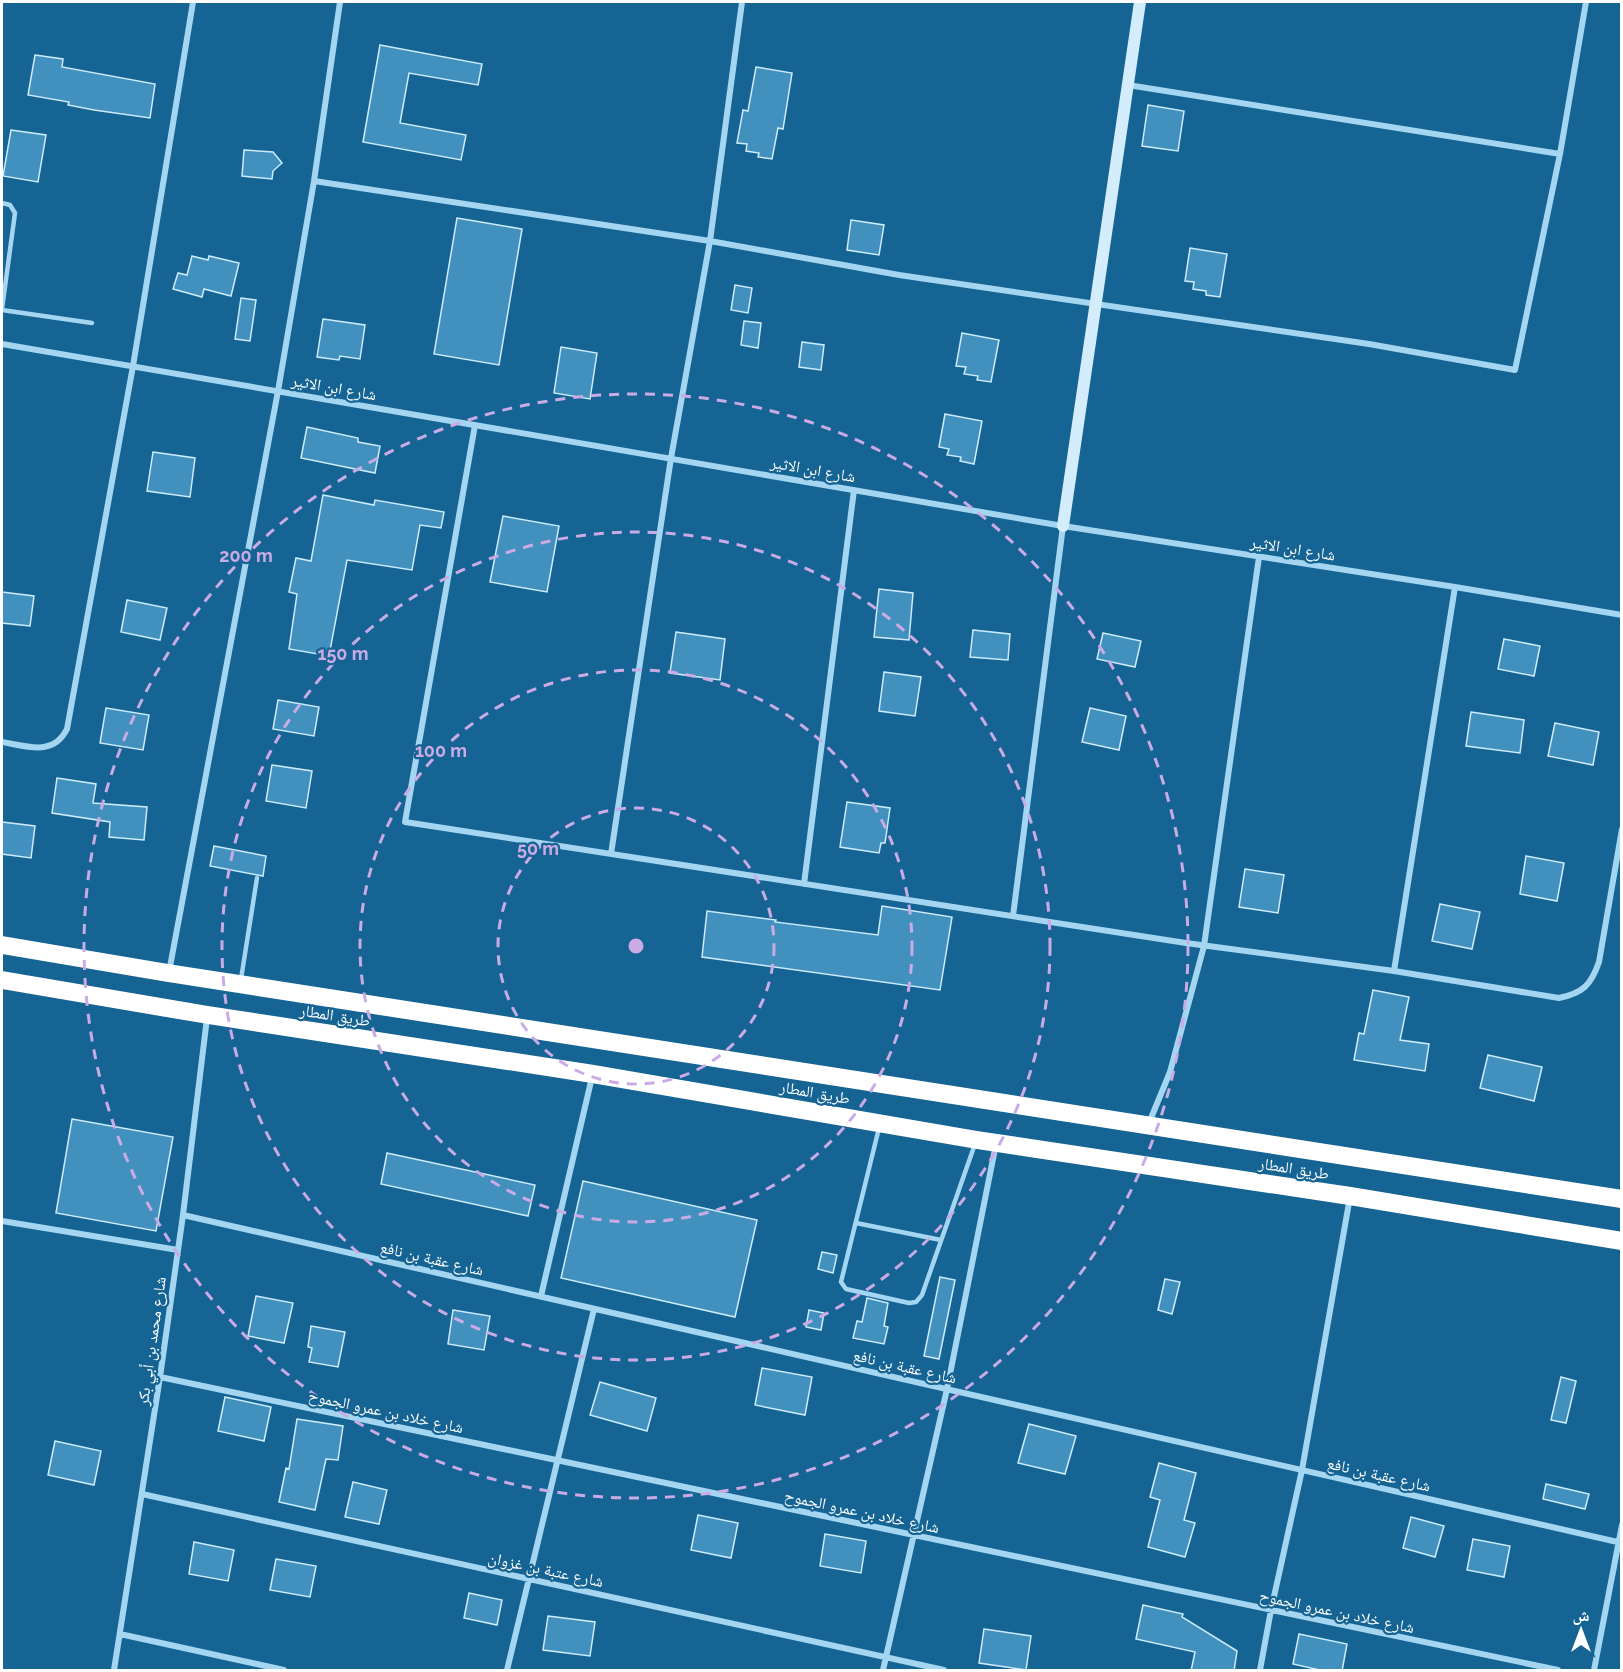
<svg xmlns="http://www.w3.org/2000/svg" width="1623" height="1672" font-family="Raleway,'Noto Naskh Arabic',sans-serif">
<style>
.building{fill:#4290be;stroke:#ccebfc;stroke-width:1.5}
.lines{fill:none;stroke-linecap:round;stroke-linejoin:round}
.lane{stroke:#a5d6f1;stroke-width:4.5}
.street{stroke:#a5d6f1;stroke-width:6}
.secondary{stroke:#d4edfc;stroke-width:12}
.highway{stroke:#fff;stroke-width:18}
.ring{fill:none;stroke:#caabe5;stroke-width:3;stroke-dasharray:10 8}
.labels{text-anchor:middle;stroke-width:4.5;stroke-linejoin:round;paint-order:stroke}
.street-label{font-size:16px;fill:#fff;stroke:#156494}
.centre{fill:#caabe5;stroke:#156494;stroke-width:3}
.ring-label{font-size:18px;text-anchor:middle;font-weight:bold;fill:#caabe5;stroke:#156494;stroke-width:4.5;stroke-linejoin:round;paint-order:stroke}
</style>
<rect width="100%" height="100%" fill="#156494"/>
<path class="building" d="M380,45L482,64L478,85L409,73L400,123L466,135L461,160L363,142Z
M35,55L63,59L62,67L155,84L150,118L94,110L68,105L69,102L28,95Z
M756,67L792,73L783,129L778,128L772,159L758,157L759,153L746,151L747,144L737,143L743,110L748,111Z
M1148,105L1184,111L1178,151L1142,146Z
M11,130L46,135L38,182L3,176Z
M244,150L273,152L282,163L273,171L272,179L242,176Z
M457,218L522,229L499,365L434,354Z
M851,220L884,225L879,255L847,250Z
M1190,248L1227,254L1220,297L1206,295V291L1193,289L1194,282L1185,281Z
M192,256L208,260L209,256L239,263L231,296L204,289L202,297L173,289L178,273L187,275Z
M735,285L752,288L748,313L731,310Z
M241,298L256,300L250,341L235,339Z
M323,319L365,325L360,359L340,356L339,360L317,357Z
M744,321L761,323L758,348L741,345Z
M962,333L999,340L991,382L977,380L978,376L964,374L966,367L956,366Z
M802,342L824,345L821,370L799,367Z
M561,347L597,353L590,399L554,393Z
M945,414L982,421L974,464L960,461L961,457L947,455L949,449L939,447Z
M307,427L358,438V442L380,446L375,473L301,458Z
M153,452L195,458L190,497L147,491Z
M323,495L374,505L375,500L444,512L441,528L420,525L412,570L347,560L329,656L289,649L297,594L289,592L296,558L311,561Z
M503,516L559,526L547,592L490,582Z
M879,589L913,593L909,640L874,637Z
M2,592L34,596L30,626L2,623Z
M127,600L167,608L160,640L121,632Z
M973,630L1010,634L1008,660L970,657Z
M676,632L725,639L720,680L670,673Z
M1103,633L1141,641L1135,667L1097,659Z
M1504,639L1540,646L1534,676L1498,669Z
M884,672L921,677L915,716L879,711Z
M278,700L319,707L314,736L273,729Z
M106,708L149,715L143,750L100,743Z
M1090,708L1126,716L1119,750L1082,742Z
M1471,712L1524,720L1520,753L1466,746Z
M1555,723L1599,732L1593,765L1548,756Z
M272,765L312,771L306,808L266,801Z
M57,778L96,784L93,803L147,807L144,840L109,837L110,822L52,813Z
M847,802L890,808L885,843H881L879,853L840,847Z
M2,822L35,826L31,858L2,854Z
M214,846L266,856L263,876L210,866Z
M1526,856L1564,863L1557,901L1520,894Z
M1245,869L1284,875L1278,913L1239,907Z
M1440,904L1480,912L1472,949L1432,941Z
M882,906L952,917L940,990L702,957L707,911L776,920L775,922L878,935Z
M1373,990L1409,997L1400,1040L1429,1044L1425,1071L1354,1060L1359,1033L1364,1034Z
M1488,1055L1542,1067L1534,1101L1480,1088Z
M72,1119L173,1137L156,1231L56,1213Z
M387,1153L535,1185L528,1216L381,1184Z
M583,1181L757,1220L735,1317L561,1278Z
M822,1252L837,1255L833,1273L818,1269Z
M940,1277L955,1280L939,1359L924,1356Z
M1165,1279L1180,1282L1172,1314L1158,1310Z
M256,1296L293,1303L284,1343L248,1336Z
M867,1298L888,1303L884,1326L888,1327L884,1344L853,1338L857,1321L862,1322Z
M453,1310L490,1316L484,1350L448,1344Z
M809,1310L824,1313L821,1330L806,1327Z
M311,1326L345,1332L338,1367L309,1362L312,1348L308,1347Z
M762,1368L812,1377L805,1415L755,1405Z
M1561,1377L1576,1381L1566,1423L1551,1420Z
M600,1382L656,1398L647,1431L590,1415Z
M225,1397L271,1407L264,1441L218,1431Z
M297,1419L343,1426L338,1460L326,1459L315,1510L279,1502L286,1468L289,1469Z
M1029,1424L1076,1436L1065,1474L1018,1463Z
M55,1441L101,1451L94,1485L48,1475Z
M1159,1463L1196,1473L1184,1520L1195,1523L1185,1557L1148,1547L1160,1500L1150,1497Z
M353,1482L387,1490L379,1524L345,1517Z
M1546,1484L1589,1494L1585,1509L1543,1499Z
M698,1515L738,1523L731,1558L691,1550Z
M1411,1517L1444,1526L1435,1557L1403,1548Z
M825,1534L866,1541L861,1573L820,1566Z
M1473,1539L1510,1546L1504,1577L1467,1570Z
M194,1542L234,1550L228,1581L189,1574Z
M276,1559L316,1566L310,1597L270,1590Z
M469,1593L502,1600L497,1625L464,1618Z
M1143,1605L1183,1614L1182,1617L1237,1651L1234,1671H1191L1195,1652L1136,1639Z
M548,1616L595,1622L590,1656L543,1650Z
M984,1629L1031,1636L1026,1670L979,1663Z
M1299,1634L1347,1644L1342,1671H1324L1293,1664Z"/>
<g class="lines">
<path class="lane" d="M2,203L10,205L15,213L2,309
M2,310L92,323
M241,979L257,878
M879,1128L841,1282L846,1289L909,1303L916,1302L922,1295L975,1144
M856,1223L941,1240"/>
<path class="street" d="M1128,85L1560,154
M314,181L710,241L899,275L1369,344L1515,370L1560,154L1586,2
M2,344L1063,526L1455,587L1622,615
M475,425L405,822L1186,943L1394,971L1559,998C1583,993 1591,985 1599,962L1622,829
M2,742C27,746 53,757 67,729L133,366L193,2
M611,854L671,458L710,241L742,2
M804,884L854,490
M1013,916L1063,526
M1394,971L1455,587
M169,972L278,391L314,181L340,2
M1149,1123L1170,1072L1204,946L1259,557
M183,1215L1622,1543
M2,1221L178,1250
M541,1296L592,1077
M160,1377L1558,1670
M142,1494L944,1670
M120,1634L284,1670
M114,1670L160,1377L183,1215L207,1018
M507,1670L594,1309
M883,1670L947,1389L996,1144
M1260,1670L1271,1610L1302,1470L1350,1197
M1594,1670L1622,1525"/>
<path class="secondary" d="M1063,526L1140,2"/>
<path class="highway" d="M2,945L168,973L1622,1199
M2,980L208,1015L593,1074L977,1140L1350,1196L1622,1241"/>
</g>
<g class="ring">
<circle cx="636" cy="946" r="138"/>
<circle cx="636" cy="946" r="276"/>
<circle cx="636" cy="946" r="414"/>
<circle cx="636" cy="946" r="552"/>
</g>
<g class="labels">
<g class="street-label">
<text transform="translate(334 387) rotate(10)" y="6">شارع ابن الاثير</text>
<text transform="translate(813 469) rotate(10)" y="6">شارع ابن الاثير</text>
<text transform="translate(1293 548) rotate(9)" y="6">شارع ابن الاثير</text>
<text transform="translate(335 1015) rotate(9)" y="6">طريق المطار</text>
<text transform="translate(815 1092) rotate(10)" y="6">طريق المطار</text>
<text transform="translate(1294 1168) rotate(9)" y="6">طريق المطار</text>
<text transform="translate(432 1258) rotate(13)" y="6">شارع عقبة بن نافع</text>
<text transform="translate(151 1341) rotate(-82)" y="6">شارع محمد بن أبي بكر</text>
<text transform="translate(905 1366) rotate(13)" y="6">شارع عقبة بن نافع</text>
<text transform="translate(386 1411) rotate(12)" y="6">شارع خلاد بن عمرو الجموح</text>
<text transform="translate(1379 1474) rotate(13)" y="6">شارع عقبة بن نافع</text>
<text transform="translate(862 1511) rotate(12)" y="6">شارع خلاد بن عمرو الجموح</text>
<text transform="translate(546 1569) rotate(12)" y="6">شارع عتبة بن غزوان</text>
<text transform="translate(1337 1611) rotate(12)" y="6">شارع خلاد بن عمرو الجموح</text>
</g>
</g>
<circle cx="636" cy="946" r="9" class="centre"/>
<g class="ring-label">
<text x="246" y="562">200 m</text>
<text x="343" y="660">150 m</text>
<text x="441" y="757">100 m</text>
<text x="538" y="855">50 m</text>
</g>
<rect width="1623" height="1672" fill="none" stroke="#ffffff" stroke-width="6"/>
<g transform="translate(1581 1630)" stroke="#156494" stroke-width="4.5" paint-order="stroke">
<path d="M0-4.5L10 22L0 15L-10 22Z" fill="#ffffff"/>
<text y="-9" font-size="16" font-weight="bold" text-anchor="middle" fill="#ffffff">ش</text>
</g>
</svg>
